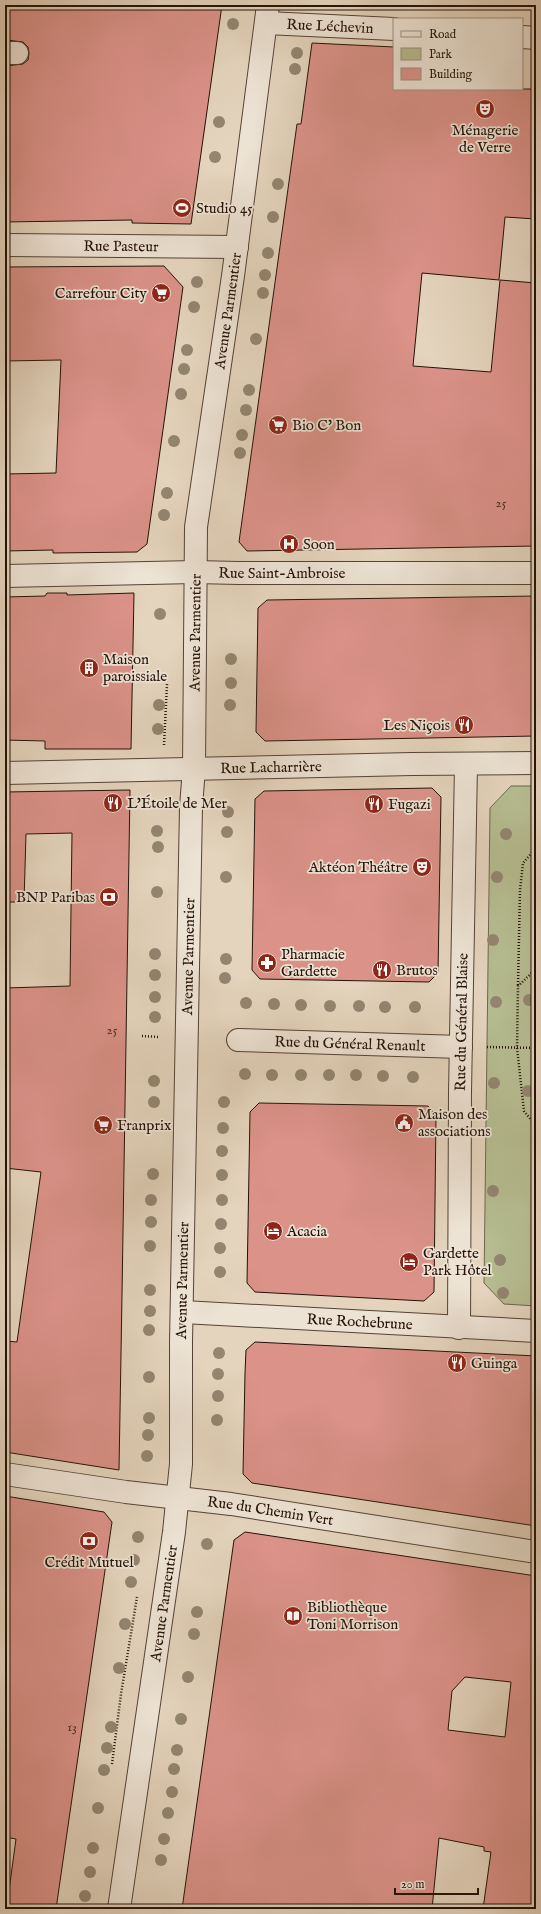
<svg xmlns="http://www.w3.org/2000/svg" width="541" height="1914" font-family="'IM FELL English',serif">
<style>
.green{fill:#b5bc90;stroke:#6d674c}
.building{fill:#db9289;stroke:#251208;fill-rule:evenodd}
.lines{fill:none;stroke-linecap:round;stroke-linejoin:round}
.minor-casing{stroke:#554235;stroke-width:24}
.path{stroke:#251208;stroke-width:2.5;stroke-dasharray:1 2;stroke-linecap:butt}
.minor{stroke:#ede3d4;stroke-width:22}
.tree{fill:#938570}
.labels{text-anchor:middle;stroke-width:3.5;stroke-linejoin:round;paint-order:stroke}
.number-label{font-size:13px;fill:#523228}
.street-label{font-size:15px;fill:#251208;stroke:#ede3d4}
.poi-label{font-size:15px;fill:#251208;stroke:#ede3d4;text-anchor:start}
</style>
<rect width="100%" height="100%" fill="#e4d4bd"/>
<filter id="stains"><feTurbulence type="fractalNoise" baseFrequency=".005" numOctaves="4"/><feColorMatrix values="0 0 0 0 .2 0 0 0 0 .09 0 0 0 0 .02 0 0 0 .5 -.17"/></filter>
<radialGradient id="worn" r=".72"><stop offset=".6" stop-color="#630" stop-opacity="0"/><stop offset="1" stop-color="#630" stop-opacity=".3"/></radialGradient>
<path class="green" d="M511,786H536V1306L504,1304L484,1283L490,808Z"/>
<path class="building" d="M140,5H222L191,224L132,223V220L5,222V66L23,64L28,60L29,53L28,47L23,42L7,40L5,8L140,7Z
M312,43L394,47V89H536V219L505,217L499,280L422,273L413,366L491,372L500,280L536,283V546L247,551L239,542L297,124H301Z
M164,266L183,287L147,544L137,552L53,553V550L5,551V474L56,473L61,360L5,361V267Z
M47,593H67V595L134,593L131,749H45V741L5,740V597L45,596Z
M536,596V736L265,741L256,732L258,608L267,600Z
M432,788L441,797L438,973L429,982L260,979L252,970L255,799L264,791Z
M130,790L122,1295L119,1470L5,1452V1341L17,1342L41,1172L5,1168V988L70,986L72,833L26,834L24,902H5V792Z
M259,1103L428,1106L436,1115L434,1292L424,1301L255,1292L247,1283L250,1112Z
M255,1342L536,1356V1526L252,1483L243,1474L245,1373L246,1350Z
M5,1496L104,1512L112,1522L56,1909H10L11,1905H7L16,1839L5,1837Z
M245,1532L536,1576V1897L535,1909H483L491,1852L484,1851V1847L439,1838L432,1909H182L234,1540ZM465,1677L511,1682L505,1737L448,1730L452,1691Z"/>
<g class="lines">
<defs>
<g id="minor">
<path id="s1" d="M266,23L394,29"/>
<path d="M522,37L536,38"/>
<path d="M5,53H17"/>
<path id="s2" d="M5,245L237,247"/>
<path id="s3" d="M5,576L195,572L239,573H536"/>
<path id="s4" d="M5,773L412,764L536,763"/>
<path id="s5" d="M238,1040L461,1047"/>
<path id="s6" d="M183,1312L536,1331"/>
<path id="s7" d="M459,1328L460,1092L466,765"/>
<path id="s8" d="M5,1474L126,1492L231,1504L536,1552"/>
<path id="s9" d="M119,1909L174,1532L181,1464V1342L191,807L194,768L196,527L233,276L268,5"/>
</g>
</defs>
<use href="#minor" class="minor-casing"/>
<path class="path" d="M164,745L167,684
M536,969L518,986L517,1048L524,1111L536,1126
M518,985L520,890L523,863L536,848
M142,1036L159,1037
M487,1047L536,1048
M112,1764L121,1694L137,1597"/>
<use href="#minor" class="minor"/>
</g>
<g class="tree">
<circle cx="233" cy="24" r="6"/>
<circle cx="297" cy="53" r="6"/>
<circle cx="295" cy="69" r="6"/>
<circle cx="219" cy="122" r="6"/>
<circle cx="215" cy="157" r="6"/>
<circle cx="278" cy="184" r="6"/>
<circle cx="273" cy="217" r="6"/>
<circle cx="268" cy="253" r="6"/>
<circle cx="265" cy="275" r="6"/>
<circle cx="197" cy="282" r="6"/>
<circle cx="263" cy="293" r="6"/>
<circle cx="194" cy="307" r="6"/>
<circle cx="256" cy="339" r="6"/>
<circle cx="187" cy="350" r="6"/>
<circle cx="184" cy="369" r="6"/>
<circle cx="249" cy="390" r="6"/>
<circle cx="181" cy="394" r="6"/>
<circle cx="246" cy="410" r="6"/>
<circle cx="242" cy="435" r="6"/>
<circle cx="174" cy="441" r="6"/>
<circle cx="240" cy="453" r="6"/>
<circle cx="167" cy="493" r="6"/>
<circle cx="164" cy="515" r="6"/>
<circle cx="160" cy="614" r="6"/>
<circle cx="231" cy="659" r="6"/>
<circle cx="231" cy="683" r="6"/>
<circle cx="159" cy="705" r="6"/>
<circle cx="230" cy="705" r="6"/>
<circle cx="158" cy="729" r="6"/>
<circle cx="228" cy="812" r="6"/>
<circle cx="157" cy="831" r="6"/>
<circle cx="227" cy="832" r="6"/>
<circle cx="506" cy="834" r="6"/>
<circle cx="158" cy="847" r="6"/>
<circle cx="226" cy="877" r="6"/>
<circle cx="497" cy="877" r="6"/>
<circle cx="157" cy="892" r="6"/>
<circle cx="493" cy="940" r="6"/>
<circle cx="155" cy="954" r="6"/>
<circle cx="226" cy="959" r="6"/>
<circle cx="155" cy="975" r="6"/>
<circle cx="225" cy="978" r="6"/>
<circle cx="155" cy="997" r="6"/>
<circle cx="529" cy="1000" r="6"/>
<circle cx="496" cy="1002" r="6"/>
<circle cx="246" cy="1003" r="6"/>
<circle cx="274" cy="1004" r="6"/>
<circle cx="301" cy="1005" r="6"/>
<circle cx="330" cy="1006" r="6"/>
<circle cx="359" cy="1006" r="6"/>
<circle cx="385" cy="1007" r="6"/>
<circle cx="415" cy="1007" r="6"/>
<circle cx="155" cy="1017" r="6"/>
<circle cx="245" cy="1074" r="6"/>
<circle cx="272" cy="1075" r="6"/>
<circle cx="301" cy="1075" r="6"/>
<circle cx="329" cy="1075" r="6"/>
<circle cx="356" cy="1075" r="6"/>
<circle cx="383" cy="1076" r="6"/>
<circle cx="413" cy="1077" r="6"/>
<circle cx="154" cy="1081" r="6"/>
<circle cx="494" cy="1083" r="6"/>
<circle cx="528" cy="1091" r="6"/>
<circle cx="154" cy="1102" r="6"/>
<circle cx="224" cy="1102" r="6"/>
<circle cx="223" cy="1128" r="6"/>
<circle cx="222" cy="1151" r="6"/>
<circle cx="153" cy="1174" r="6"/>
<circle cx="222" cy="1175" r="6"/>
<circle cx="493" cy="1191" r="6"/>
<circle cx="151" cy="1200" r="6"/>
<circle cx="222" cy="1200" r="6"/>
<circle cx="151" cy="1222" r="6"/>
<circle cx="221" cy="1224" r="6"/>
<circle cx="150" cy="1246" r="6"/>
<circle cx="220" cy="1248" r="6"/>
<circle cx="500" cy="1260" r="6"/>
<circle cx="220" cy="1272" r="6"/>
<circle cx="150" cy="1290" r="6"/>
<circle cx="503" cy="1293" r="6"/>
<circle cx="150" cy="1311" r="6"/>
<circle cx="149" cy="1330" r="6"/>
<circle cx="219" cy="1353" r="6"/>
<circle cx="218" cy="1374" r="6"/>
<circle cx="149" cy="1377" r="6"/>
<circle cx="218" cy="1396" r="6"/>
<circle cx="149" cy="1418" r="6"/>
<circle cx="217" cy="1420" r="6"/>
<circle cx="148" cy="1435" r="6"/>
<circle cx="147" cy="1456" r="6"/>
<circle cx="138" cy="1537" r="6"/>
<circle cx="207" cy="1544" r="6"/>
<circle cx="134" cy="1560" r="6"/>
<circle cx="131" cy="1582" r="6"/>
<circle cx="197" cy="1612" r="6"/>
<circle cx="125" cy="1624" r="6"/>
<circle cx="194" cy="1634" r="6"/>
<circle cx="119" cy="1668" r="6"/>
<circle cx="188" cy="1677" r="6"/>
<circle cx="181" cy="1719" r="6"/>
<circle cx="111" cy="1727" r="6"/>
<circle cx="107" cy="1748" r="6"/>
<circle cx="177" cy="1750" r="6"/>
<circle cx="174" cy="1769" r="6"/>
<circle cx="104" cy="1770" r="6"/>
<circle cx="172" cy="1792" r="6"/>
<circle cx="98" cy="1808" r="6"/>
<circle cx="168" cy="1813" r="6"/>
<circle cx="164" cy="1839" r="6"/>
<circle cx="93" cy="1848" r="6"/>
<circle cx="161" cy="1860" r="6"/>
<circle cx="90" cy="1872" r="6"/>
<circle cx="85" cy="1896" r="6"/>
</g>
<defs>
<symbol id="theatre-disc" viewBox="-11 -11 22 22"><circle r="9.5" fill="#8f2418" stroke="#ede3d4"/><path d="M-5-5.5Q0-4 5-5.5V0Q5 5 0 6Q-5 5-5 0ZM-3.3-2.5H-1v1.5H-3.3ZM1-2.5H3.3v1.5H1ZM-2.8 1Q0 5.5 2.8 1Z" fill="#fff"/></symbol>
<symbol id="stadium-disc" viewBox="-11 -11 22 22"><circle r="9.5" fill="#8f2418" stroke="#ede3d4"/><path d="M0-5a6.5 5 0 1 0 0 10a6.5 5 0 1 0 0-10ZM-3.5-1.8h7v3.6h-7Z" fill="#fff"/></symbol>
<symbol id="supermarket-disc" viewBox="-11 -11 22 22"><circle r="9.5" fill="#8f2418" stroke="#ede3d4"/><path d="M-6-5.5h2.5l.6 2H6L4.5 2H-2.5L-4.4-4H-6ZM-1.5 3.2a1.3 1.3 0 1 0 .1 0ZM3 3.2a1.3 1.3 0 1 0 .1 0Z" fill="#fff"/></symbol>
<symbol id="hospital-disc" viewBox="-11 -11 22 22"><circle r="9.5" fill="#8f2418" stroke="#ede3d4"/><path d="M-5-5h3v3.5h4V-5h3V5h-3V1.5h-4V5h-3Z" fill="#fff"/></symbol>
<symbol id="building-disc" viewBox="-11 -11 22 22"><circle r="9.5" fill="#8f2418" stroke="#ede3d4"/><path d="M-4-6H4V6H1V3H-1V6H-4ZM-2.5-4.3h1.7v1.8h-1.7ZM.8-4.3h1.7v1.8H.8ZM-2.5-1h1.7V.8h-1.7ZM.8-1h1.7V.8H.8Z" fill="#fff"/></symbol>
<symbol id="restaurant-disc" viewBox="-11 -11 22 22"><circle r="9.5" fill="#8f2418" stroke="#ede3d4"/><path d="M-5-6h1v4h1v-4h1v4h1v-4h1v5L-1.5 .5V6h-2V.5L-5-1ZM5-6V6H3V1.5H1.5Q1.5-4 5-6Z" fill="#fff"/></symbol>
<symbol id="bank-disc" viewBox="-11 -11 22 22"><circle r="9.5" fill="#8f2418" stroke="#ede3d4"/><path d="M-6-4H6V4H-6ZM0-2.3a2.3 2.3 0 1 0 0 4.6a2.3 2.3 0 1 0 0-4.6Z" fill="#fff"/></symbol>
<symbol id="pharmacy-disc" viewBox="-11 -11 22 22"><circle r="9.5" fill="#8f2418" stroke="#ede3d4"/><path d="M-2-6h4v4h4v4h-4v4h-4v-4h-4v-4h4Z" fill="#fff"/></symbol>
<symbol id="civic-disc" viewBox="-11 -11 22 22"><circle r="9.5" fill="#8f2418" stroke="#ede3d4"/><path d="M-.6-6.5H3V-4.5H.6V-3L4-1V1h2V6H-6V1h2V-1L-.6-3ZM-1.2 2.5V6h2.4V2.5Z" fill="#fff"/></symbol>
<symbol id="hotel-disc" viewBox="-11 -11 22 22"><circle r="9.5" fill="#8f2418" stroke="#ede3d4"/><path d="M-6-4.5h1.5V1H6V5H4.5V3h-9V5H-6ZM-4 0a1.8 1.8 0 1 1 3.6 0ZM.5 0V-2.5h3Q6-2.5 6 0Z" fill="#fff"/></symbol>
<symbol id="library-disc" viewBox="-11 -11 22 22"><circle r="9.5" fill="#8f2418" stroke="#ede3d4"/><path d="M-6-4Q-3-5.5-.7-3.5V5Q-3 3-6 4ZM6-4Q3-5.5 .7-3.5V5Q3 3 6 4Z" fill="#fff"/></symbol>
</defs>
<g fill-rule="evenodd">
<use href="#theatre-disc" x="474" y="98" width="22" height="22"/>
<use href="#stadium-disc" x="171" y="197" width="22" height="22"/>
<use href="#supermarket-disc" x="150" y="282" width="22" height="22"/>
<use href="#supermarket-disc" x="267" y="414" width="22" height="22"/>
<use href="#hospital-disc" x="278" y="533" width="22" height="22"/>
<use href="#building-disc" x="78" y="657" width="22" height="22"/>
<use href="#restaurant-disc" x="453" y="714" width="22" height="22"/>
<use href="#restaurant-disc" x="102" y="792" width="22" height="22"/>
<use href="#restaurant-disc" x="363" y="793" width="22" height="22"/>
<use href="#theatre-disc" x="411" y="856" width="22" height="22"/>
<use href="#bank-disc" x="98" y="886" width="22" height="22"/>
<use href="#pharmacy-disc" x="256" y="952" width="22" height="22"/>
<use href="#restaurant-disc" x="371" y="959" width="22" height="22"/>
<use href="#civic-disc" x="393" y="1112" width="22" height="22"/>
<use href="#supermarket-disc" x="92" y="1114" width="22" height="22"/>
<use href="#hotel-disc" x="262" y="1220" width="22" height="22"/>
<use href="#hotel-disc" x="398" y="1251" width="22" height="22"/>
<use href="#restaurant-disc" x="446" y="1352" width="22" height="22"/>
<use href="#bank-disc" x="78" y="1530" width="22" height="22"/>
<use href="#library-disc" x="282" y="1605" width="22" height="22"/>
</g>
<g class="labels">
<g class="number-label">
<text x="501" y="507">25</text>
<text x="112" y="1034">25</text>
<text x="72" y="1731">13</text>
</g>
<g class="street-label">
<text dy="5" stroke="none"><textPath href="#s1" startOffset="64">Rue Léchevin</textPath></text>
<text dy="5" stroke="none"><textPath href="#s2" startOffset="116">Rue Pasteur</textPath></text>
<text dy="5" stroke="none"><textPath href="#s9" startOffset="1605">Avenue Parmentier</textPath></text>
<text dy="5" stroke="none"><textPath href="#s3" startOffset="277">Rue Saint-Ambroise</textPath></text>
<text dy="5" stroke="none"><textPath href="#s9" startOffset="1281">Avenue Parmentier</textPath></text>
<text dy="5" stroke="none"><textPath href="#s4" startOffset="266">Rue Lacharrière</textPath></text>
<text dy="5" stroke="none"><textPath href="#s9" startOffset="957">Avenue Parmentier</textPath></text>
<text dy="5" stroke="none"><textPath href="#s7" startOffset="306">Rue du Général Blaise</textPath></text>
<text dy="5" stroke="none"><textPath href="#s5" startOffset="112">Rue du Général Renault</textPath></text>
<text dy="5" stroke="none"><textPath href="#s9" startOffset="633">Avenue Parmentier</textPath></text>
<text dy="5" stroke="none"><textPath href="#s6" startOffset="177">Rue Rochebrune</textPath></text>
<text dy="5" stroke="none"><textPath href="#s8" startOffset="268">Rue du Chemin Vert</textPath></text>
<text dy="5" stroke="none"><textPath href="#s9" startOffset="309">Avenue Parmentier</textPath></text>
</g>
<g class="poi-label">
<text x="485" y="135" text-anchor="middle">Ménagerie<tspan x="485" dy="17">de Verre</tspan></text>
<text x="196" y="213">Studio 45</text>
<text x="147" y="298" text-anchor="end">Carrefour City</text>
<text x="292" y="430">Bio C' Bon</text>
<text x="303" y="549">Soon</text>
<text x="103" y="664">Maison<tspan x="103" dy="17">paroissiale</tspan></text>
<text x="450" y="730" text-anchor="end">Les Niçois</text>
<text x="127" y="808">L'Étoile de Mer</text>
<text x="388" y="809">Fugazi</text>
<text x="408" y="872" text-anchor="end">Aktéon Théâtre</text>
<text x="95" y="902" text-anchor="end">BNP Paribas</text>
<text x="281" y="959">Pharmacie<tspan x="281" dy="17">Gardette</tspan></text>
<text x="396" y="975">Brutos</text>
<text x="418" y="1119">Maison des<tspan x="418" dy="17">associations</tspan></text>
<text x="117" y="1130">Franprix</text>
<text x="287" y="1236">Acacia</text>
<text x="423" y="1258">Gardette<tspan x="423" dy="17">Park Hôtel</tspan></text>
<text x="471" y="1368">Guinga</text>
<text x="89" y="1567" text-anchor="middle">Crédit Mutuel</text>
<text x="307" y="1612">Bibliothèque<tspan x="307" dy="17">Toni Morrison</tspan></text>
</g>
</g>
<rect width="541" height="1914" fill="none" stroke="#e4d4bd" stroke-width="20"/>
<rect x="6" y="6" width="529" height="1902" fill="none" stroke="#251208" stroke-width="2"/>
<rect x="10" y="10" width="521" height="1894" fill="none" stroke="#251208"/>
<rect x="393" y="18" width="130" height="72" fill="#ede3d4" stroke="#9d8f82"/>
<rect x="401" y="31" width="20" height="6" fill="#ede3d4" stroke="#9d8f82"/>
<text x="429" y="38" font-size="12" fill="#251208">Road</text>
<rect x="401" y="48" width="20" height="12" fill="#b5bc90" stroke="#9d8f82"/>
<text x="429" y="58" font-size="12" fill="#251208">Park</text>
<rect x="401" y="68" width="20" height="12" fill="#db9289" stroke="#9d8f82"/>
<text x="429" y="78" font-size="12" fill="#251208">Building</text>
<path d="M395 1888v6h83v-6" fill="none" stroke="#251208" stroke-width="2"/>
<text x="401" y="1888" font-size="12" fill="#251208" stroke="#ede3d4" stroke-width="3" paint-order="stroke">20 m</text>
<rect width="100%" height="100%" filter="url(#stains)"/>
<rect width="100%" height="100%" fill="url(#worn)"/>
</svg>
